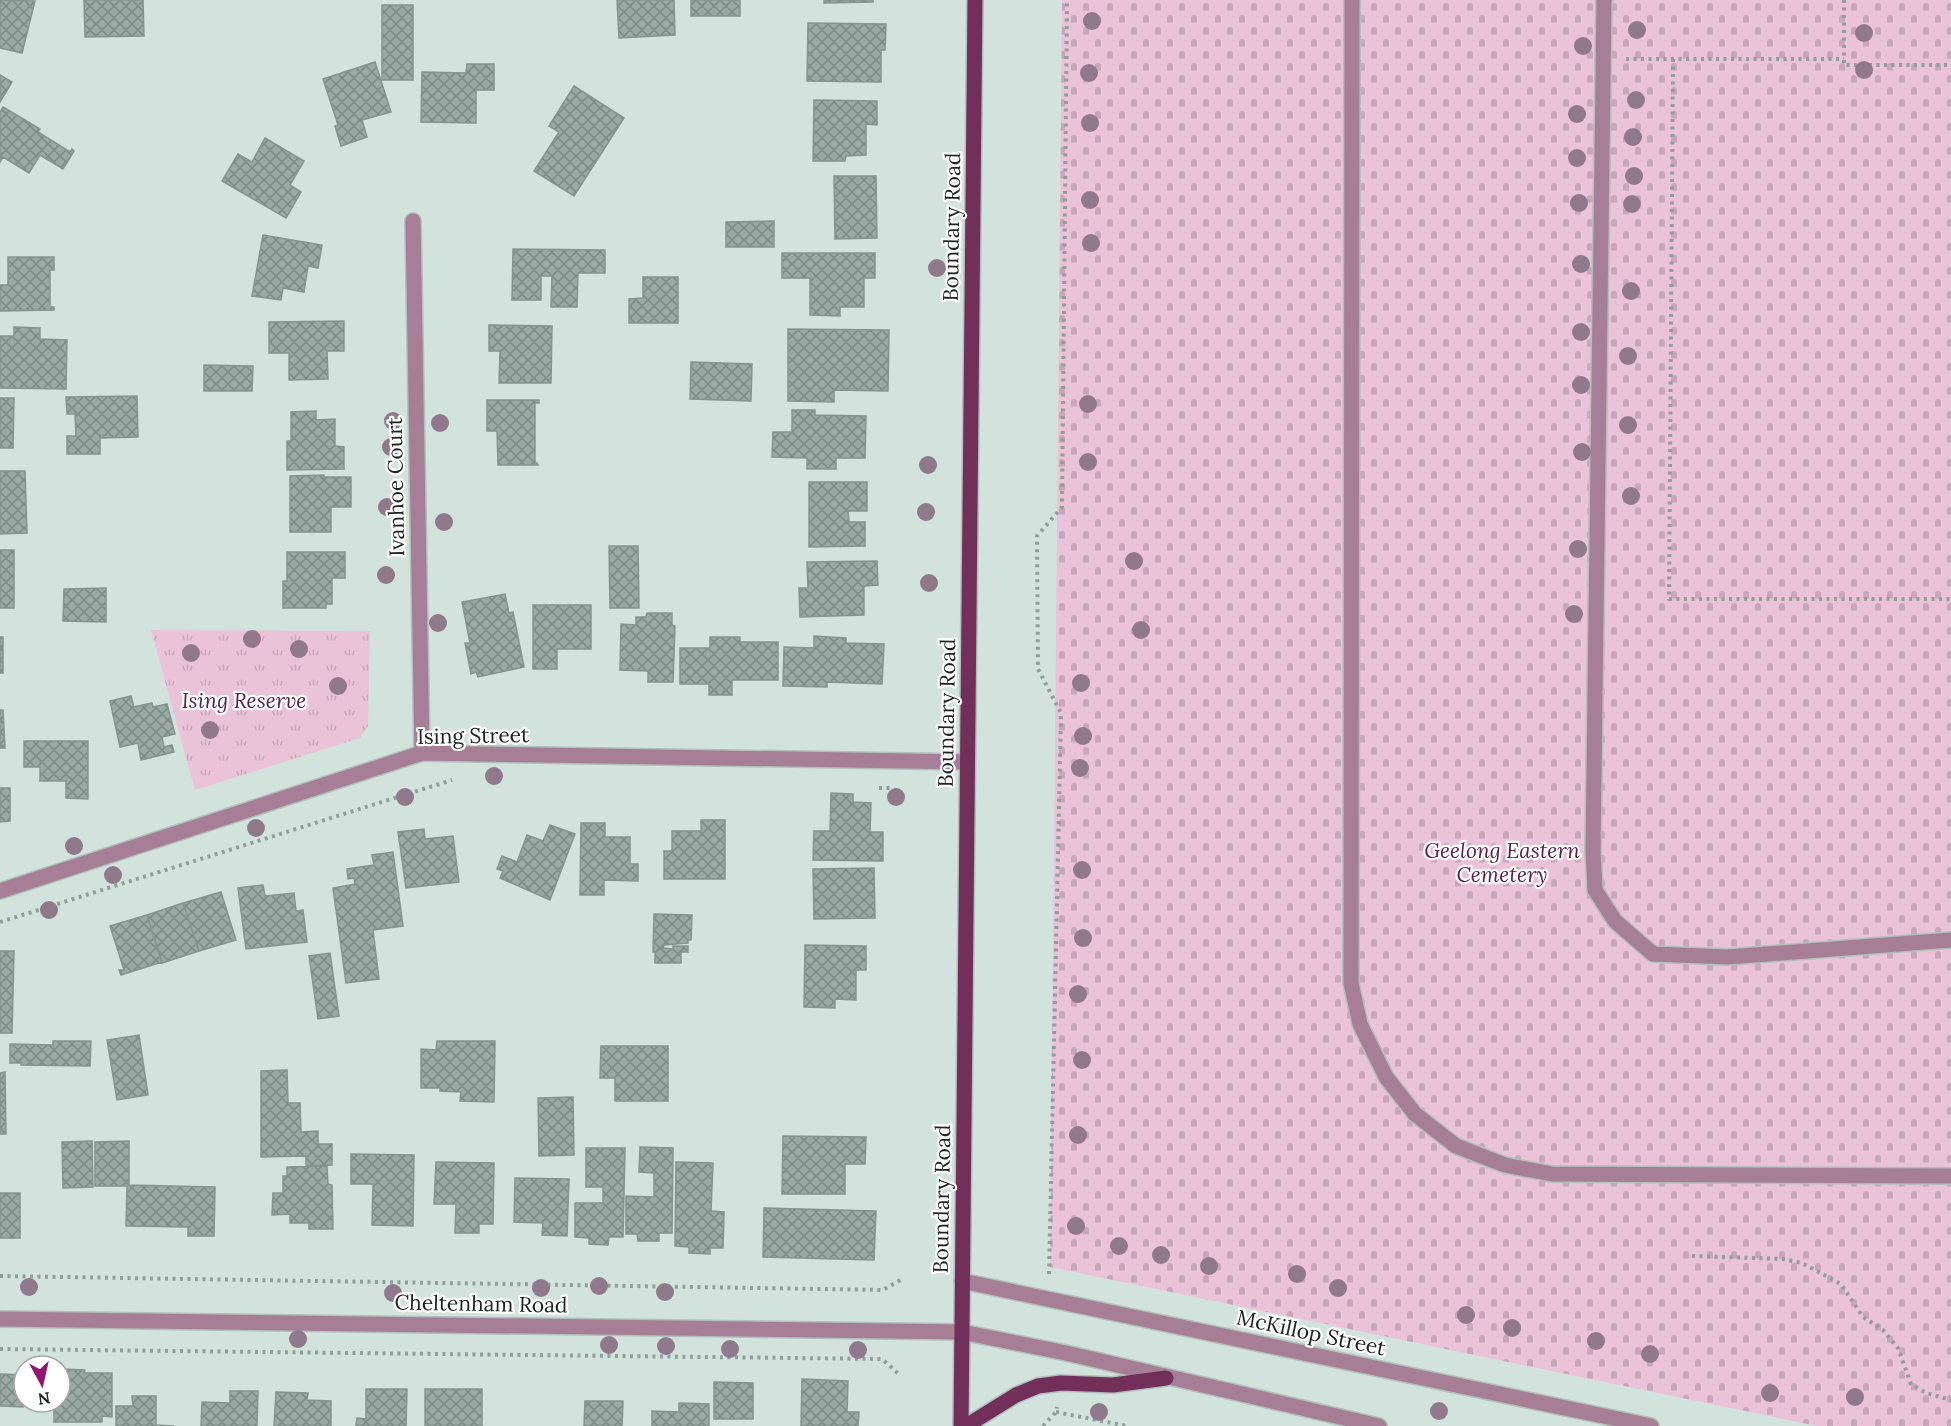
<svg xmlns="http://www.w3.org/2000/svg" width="1951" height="1426" font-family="Lora,serif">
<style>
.cemetery{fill:url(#cemetery-stones)}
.park{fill:url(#park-tufts)}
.building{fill:url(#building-cross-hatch);stroke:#84948f;stroke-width:1.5}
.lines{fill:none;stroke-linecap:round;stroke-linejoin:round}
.minor-casing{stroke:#b1c0bc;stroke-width:18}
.major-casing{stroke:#b1c0bc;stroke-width:18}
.path{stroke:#919e9a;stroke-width:4;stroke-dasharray:3 4.5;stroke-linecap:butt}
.minor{stroke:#a67f96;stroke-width:15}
.major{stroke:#712f59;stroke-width:15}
.tree{fill:#91798c}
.labels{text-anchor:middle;stroke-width:4.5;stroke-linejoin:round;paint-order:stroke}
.street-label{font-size:21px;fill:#1d2321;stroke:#fff}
.park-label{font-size:21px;font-style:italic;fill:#5c2248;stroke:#fff}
</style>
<defs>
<pattern id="cemetery-stones" width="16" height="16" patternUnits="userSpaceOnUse" patternTransform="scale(1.5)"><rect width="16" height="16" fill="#eac3d9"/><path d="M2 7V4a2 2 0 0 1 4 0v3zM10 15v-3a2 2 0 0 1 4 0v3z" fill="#c8a7ba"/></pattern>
<pattern id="park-tufts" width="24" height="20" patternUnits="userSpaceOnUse" patternTransform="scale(1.5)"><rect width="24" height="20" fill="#eac3d9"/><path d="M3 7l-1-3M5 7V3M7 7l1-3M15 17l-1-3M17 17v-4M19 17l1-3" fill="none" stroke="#c8a7ba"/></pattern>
<pattern id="building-cross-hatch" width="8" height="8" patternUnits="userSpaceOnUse" patternTransform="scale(1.5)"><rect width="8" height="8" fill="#99aaa4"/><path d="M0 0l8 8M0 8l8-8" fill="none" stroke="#7c8a85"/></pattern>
</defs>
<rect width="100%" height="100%" fill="#d2e3de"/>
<path class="cemetery" d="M1062,0H1951V1426H1817L1050,1267Z"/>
<path class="park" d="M151,630L370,631L368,726L360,738L195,790Z"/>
<path class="building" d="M0,0L35,1L22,53L0,48Z
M84,0H143L144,36L85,37Z
M617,0H674L675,35L619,38Z
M691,0H740V16H691Z
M824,0H873V2L824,3Z
M382,5H413V80H382Z
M808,23L886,24L885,50H881V82L807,81Z
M375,62L391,112L362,120L367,137L341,146L335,126L338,125L323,79Z
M467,64H494V90H476V123L421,122L422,72L466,73Z
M0,75L12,82L0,102Z
M574,86L624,118L574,196L534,171L559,132L549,126Z
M814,100L877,101V125L866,124V155L846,156L845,161H813Z
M3,107L40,129L38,132L70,152L72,149L74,151L63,169L40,155L29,173L3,157L0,162V112Z
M265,138L304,161L290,185L301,192L286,218L222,181L238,154L252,162Z
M834,176H876L877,238L835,239Z
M774,221V247H726V222Z
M263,235L322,245L318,268L308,266L304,292L283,288L281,300L252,296Z
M513,249L605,250V273H578L577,307H551L552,276H541V300H512Z
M782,253H875V278H864V307H840V316L810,315V278H782Z
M8,257H54V270H50V307H54V310L0,311V285H8Z
M643,277H678V323H629V299L643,298Z
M344,321V351H327L328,379L289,380V353H269V322Z
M489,325L552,326L551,383H499L500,351H489Z
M14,327L40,328V339L67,340L66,389L0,388V336H14Z
M788,329L889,330L888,391L834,390V402L788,401Z
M691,362L752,364L751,401L690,399Z
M204,365L253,366L252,391H204Z
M137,396L138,437L100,438V454H67V436H76L75,414H67L66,397Z
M0,398H14L13,448H0Z
M487,400H539V403H535V463H537L538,465H498L497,431H487Z
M792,410H815V415L866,416L865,458H836V469H807V458L772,457L773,432H792Z
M316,411V420L335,419V446L344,447V469L287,470V441H291V412Z
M0,471H25L27,533L0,534Z
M324,475V477H351V507H331V532H290V476Z
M809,482H867V511H848L849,522H865V546L809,547Z
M609,546H638L639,608H610Z
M0,550H14V608H0Z
M287,552H345V578H332V604H326V608H283V581H287Z
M877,561L878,585L864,586V615L800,617L799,588H808L807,562Z
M106,588V622L63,621L64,589Z
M505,594L509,613L513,612L524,667L478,677L476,672L471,674L465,643H470L462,602Z
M533,605H591V649H557V669H533Z
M647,613H672V625L675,626L673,682H648V671L620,670L621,624L636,625V617H646Z
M814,636L846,638V643L884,644L882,684L827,682V687L783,686L784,647L814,648Z
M0,637H3V673H0Z
M710,637H740V642H778V680H732V695H709V684H680V648H710Z
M131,696L134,707L152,703L153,707L167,704L175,734L162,737L164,747L172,745L174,752L141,760L138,743L120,747L110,701Z
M0,710H3L5,748H0Z
M24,741H88V799L66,798V781H40V767H24Z
M0,788H10V821L0,822Z
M831,793L853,794V802L871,803L870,832H883V861L813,860L814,831H830Z
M701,820H725V879H664V851H672V831H701Z
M581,823H605V837H630V864H638V881L604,880V895H580Z
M550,825L575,834L550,900L500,878L503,871L497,869L502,856L517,862L527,835L543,841Z
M424,829L425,839L453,836L459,882L406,888L398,832Z
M393,852L403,926L373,930L379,979L346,983L333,888L355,884L354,878L348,879L347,869L374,865L372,855Z
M874,868L875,918L814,919L813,869Z
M263,885L265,896L294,893L296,911L303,910L307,942L246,949L238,888Z
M221,892L236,940L199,951L183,903Z
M183,903L199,951L162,963L147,915Z
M654,914L692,915L691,940H688V943L664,945L663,948L673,949V946H688V952H681V963H655V952H653Z
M147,915L162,962L121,975L119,970H124L110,926Z
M805,945L866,946V970H856V1000L835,999V1008L804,1007Z
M0,951H14L12,1033H0Z
M330,953L339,1016L318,1019L309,956Z
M139,1035L148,1095L117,1100L107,1040Z
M53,1041H91L90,1066L21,1065V1063H10V1044L53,1045Z
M437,1041H495L494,1102L460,1101L461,1092L440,1091V1088H421V1049L436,1050Z
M601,1046H668V1101H615V1078H600Z
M287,1070L288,1103H300L301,1132L318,1131V1144H332V1165L306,1166V1156L261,1157V1071Z
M5,1072L6,1134H0V1073Z
M573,1097L574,1155L539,1156L538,1098Z
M783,1136L866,1137L865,1164H845V1194H782Z
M92,1141L93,1187L63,1188L62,1142Z
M129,1141V1185L215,1187L214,1236H188V1227L126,1226L127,1186H95V1142Z
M640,1147L673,1148L672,1233H659V1241H638L637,1234H626V1196L654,1197V1173L639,1172Z
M586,1148H625L623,1237H609L608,1245L589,1244V1238L575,1237V1203H603V1187H586Z
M351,1154L414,1155L413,1226L372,1225L373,1184H351Z
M436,1162L494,1163L493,1224H479V1233H455L456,1204H434Z
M676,1162L713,1163L711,1211L724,1212L723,1248H710V1254L689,1253V1247L675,1246Z
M327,1166L328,1184L332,1185L333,1229H309V1223H290V1214L272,1215L273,1193H283V1176H287V1167Z
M515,1178L569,1179L567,1236L542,1235L543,1223L514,1222Z
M0,1193H20V1238H0Z
M764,1208L876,1211L874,1260L763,1257Z
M45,1363H61V1369L85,1370L84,1373H112V1417L102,1416V1422H54V1407H28V1402H60V1366H45Z
M0,1374L24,1375L23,1407L0,1406Z
M802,1379L848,1381L847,1412H859L858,1426H801Z
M714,1382L753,1383V1419H714Z
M366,1389H407L406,1426H356L357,1418L366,1419Z
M425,1389H482V1426H425Z
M230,1391H258L257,1426H201L202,1402L230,1403Z
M276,1392L308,1393L307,1400L331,1401V1426H274Z
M132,1396H156V1425L174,1426H116V1406H133Z
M585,1401H623L622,1426H584Z
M679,1403L709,1404V1426H652V1411L679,1412Z"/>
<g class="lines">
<defs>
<path id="minor" d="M1352,0L1351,983L1360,1024L1386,1077L1415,1114L1456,1146L1505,1165L1552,1174L1951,1176
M1604,0L1593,850L1595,890L1615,921L1653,954L1728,957L1951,940
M413,221L422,753
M0,891L422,753L967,762
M962,1281L1651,1426
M0,1319L962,1332L1066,1353L1379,1426"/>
<path id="major" d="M961,1426L975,0
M966,1426L1016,1395L1038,1386L1061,1383L1113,1385L1166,1378"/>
</defs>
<use href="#minor" class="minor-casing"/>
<use href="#major" class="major-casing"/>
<path class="path" d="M1844,0V65H1951
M1626,59H1844
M1673,59L1669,599H1951
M879,788H892L906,797
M0,922L452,780
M1692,1256L1783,1259L1802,1263L1841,1284L1863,1317L1883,1330L1898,1348L1911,1384L1926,1393L1951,1400
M1049,1274L1061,713L1038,669L1037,536L1062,507L1067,0
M0,1276L883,1290L902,1279
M0,1349L882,1359L901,1376
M1056,1412L1127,1426
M1043,1426L1056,1412L1057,1407"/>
<use href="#minor" class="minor"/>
<use href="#major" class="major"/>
</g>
<g class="tree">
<circle cx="1092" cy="21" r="9"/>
<circle cx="1637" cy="30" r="9"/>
<circle cx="1864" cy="33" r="9"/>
<circle cx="1583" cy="46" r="9"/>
<circle cx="1864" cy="70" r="9"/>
<circle cx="1089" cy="73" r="9"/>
<circle cx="1636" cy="100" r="9"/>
<circle cx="1577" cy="114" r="9"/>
<circle cx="1090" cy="123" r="9"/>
<circle cx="1633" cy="137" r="9"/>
<circle cx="1577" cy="158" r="9"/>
<circle cx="1634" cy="176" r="9"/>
<circle cx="1090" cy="200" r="9"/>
<circle cx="1579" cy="203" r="9"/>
<circle cx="1632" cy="204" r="9"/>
<circle cx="1091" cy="243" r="9"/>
<circle cx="1581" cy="264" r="9"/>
<circle cx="937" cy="268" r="9"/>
<circle cx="1631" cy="291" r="9"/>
<circle cx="1581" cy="332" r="9"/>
<circle cx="1628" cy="356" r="9"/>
<circle cx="1581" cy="385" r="9"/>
<circle cx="1088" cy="404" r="9"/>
<circle cx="393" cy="421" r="9"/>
<circle cx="440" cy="423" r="9"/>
<circle cx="1628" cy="425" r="9"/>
<circle cx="391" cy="447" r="9"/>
<circle cx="1582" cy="452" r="9"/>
<circle cx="1088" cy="462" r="9"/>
<circle cx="928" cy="465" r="9"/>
<circle cx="1631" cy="496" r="9"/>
<circle cx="387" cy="507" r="9"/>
<circle cx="926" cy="512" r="9"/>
<circle cx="444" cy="522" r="9"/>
<circle cx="1578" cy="549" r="9"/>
<circle cx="1134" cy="561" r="9"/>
<circle cx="386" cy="575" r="9"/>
<circle cx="929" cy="583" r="9"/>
<circle cx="1574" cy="614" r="9"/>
<circle cx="438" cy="623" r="9"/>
<circle cx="1141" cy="630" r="9"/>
<circle cx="252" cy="639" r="9"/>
<circle cx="299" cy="649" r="9"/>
<circle cx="191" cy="653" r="9"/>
<circle cx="1081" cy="683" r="9"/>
<circle cx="338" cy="686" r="9"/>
<circle cx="210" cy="730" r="9"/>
<circle cx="1083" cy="736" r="9"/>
<circle cx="1080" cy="768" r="9"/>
<circle cx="494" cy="776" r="9"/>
<circle cx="405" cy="797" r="9"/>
<circle cx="896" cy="797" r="9"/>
<circle cx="256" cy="828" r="9"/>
<circle cx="74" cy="846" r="9"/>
<circle cx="1082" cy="870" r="9"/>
<circle cx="113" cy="875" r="9"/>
<circle cx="49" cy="910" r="9"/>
<circle cx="1083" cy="938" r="9"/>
<circle cx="1078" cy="994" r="9"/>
<circle cx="1082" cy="1060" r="9"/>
<circle cx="1078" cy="1135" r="9"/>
<circle cx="1076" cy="1226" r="9"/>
<circle cx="1119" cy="1246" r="9"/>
<circle cx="1161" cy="1255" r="9"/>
<circle cx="1209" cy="1266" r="9"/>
<circle cx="1297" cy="1274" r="9"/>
<circle cx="599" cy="1286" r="9"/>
<circle cx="29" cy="1287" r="9"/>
<circle cx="541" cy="1288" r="9"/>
<circle cx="1338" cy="1288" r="9"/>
<circle cx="665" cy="1292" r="9"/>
<circle cx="393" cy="1293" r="9"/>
<circle cx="1466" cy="1315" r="9"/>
<circle cx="1512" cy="1328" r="9"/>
<circle cx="298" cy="1339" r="9"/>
<circle cx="1596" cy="1341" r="9"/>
<circle cx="609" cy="1345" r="9"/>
<circle cx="666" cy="1346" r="9"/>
<circle cx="730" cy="1349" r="9"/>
<circle cx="858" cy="1350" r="9"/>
<circle cx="1650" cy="1354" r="9"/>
<circle cx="1770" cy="1393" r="9"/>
<circle cx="1855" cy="1397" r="9"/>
<circle cx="1439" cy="1411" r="9"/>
<circle cx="1099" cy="1412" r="9"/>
</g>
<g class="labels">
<g class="street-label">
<text transform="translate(952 227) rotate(-89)" y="7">Boundary Road</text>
<text transform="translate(396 487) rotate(-91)" y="7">Ivanhoe Court</text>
<text transform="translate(947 713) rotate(-89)" y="7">Boundary Road</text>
<text transform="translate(473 736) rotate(-1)" y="7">Ising Street</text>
<text transform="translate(942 1199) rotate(-89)" y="7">Boundary Road</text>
<text transform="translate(481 1304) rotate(1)" y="7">Cheltenham Road</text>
<text transform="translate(1311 1333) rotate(12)" y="7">McKillop Street</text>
</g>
<g class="park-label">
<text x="244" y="708">Ising Reserve</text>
<text x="1502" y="858">Geelong Eastern<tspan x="1502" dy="24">Cemetery</tspan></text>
</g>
</g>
<g transform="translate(42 1384) rotate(172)"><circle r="28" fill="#ffffff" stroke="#a5a7a6" stroke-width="1.5"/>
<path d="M0-4.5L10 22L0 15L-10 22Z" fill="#941570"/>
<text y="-9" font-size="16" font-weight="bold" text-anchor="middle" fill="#1d2321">N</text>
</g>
</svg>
